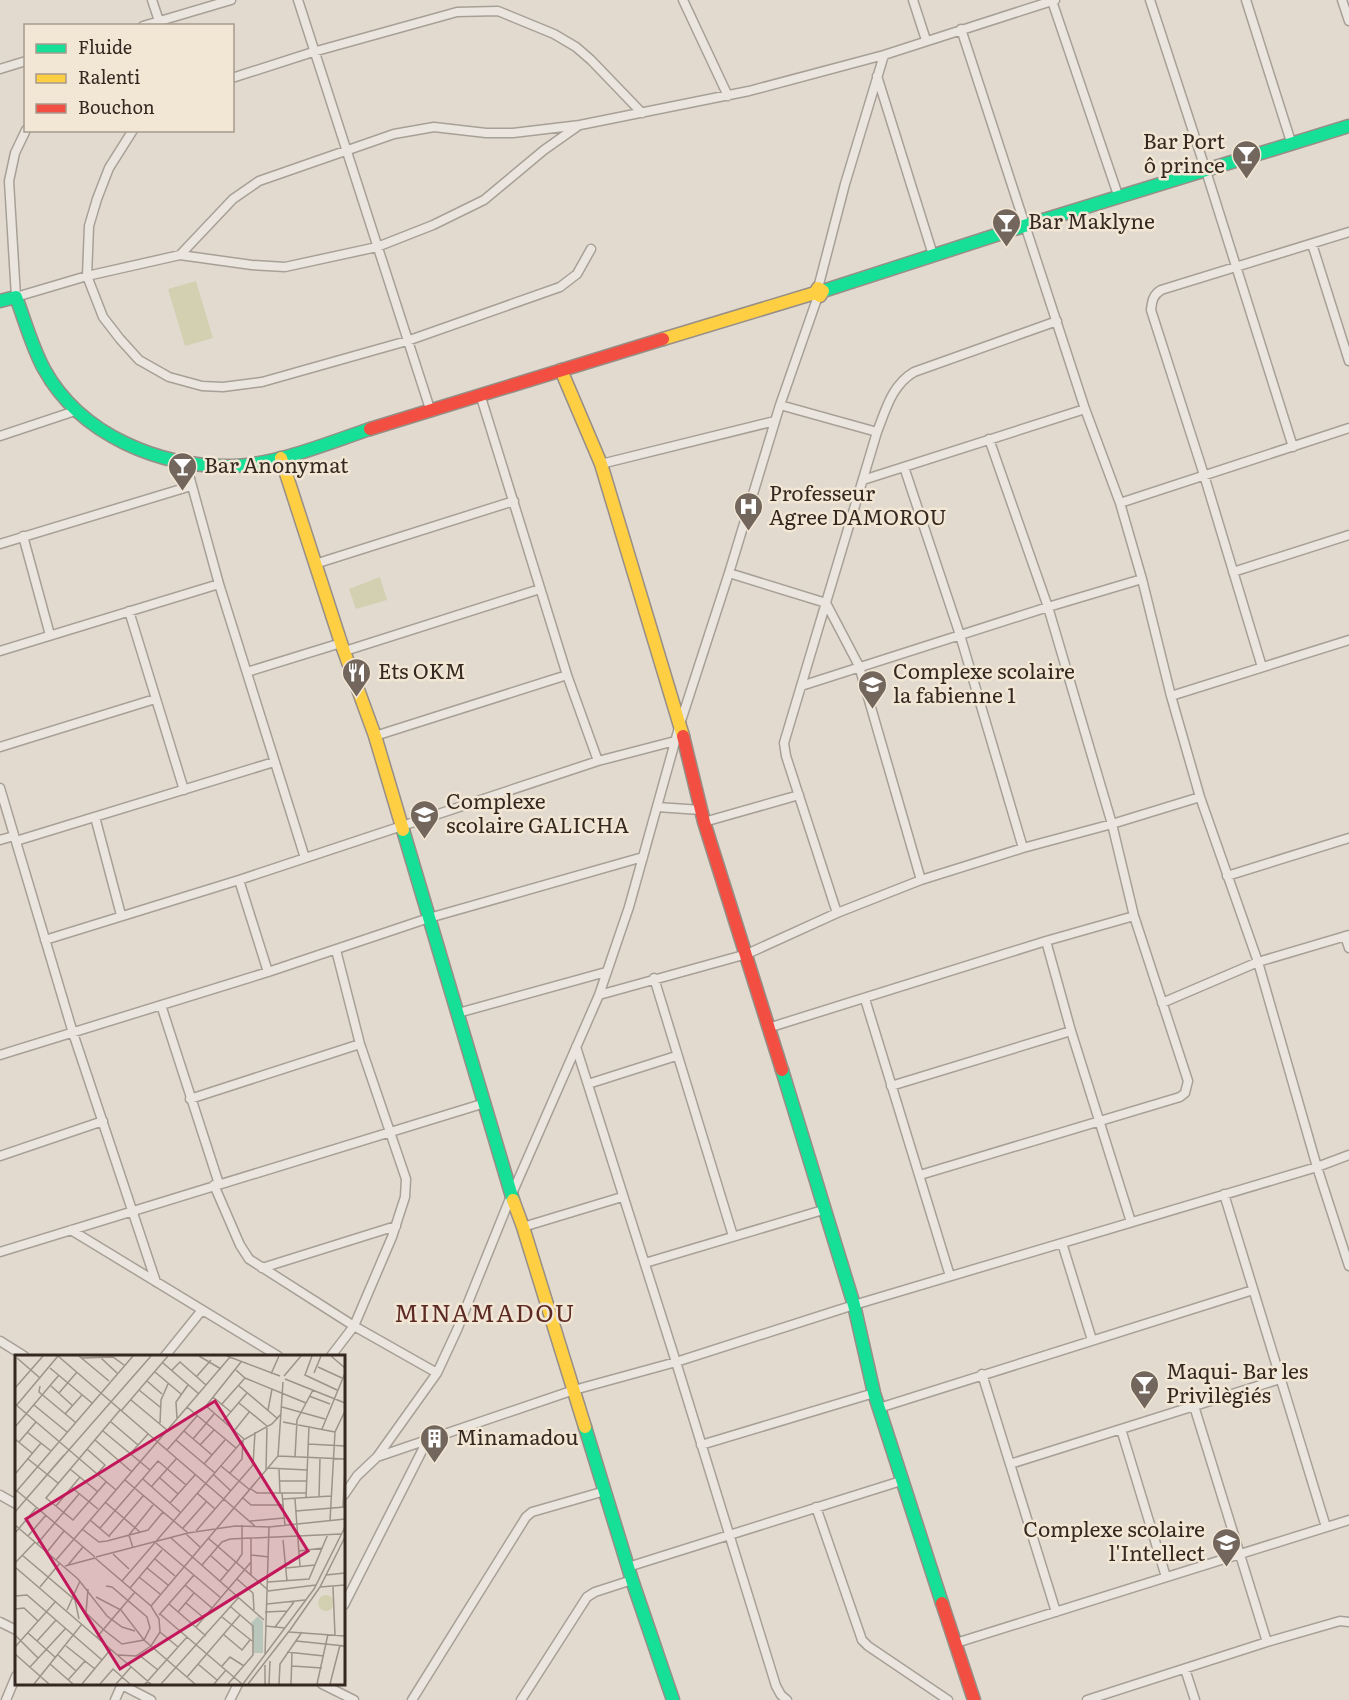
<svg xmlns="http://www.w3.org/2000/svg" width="1349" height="1700" font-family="Literata,serif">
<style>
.green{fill:#d3d0b2}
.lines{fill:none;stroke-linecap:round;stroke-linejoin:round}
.street-casing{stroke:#a7a097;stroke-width:11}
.fast-casing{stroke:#978f87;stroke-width:15}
.slow-casing{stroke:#978f87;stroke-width:15}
.jam-casing{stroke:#978f87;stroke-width:15}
.street{stroke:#eae6df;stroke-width:8}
.fast{stroke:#16e098;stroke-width:12}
.slow{stroke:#ffcf43;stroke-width:12}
.jam{stroke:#f24e42;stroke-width:12}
.labels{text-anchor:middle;stroke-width:5;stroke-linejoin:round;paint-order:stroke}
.poi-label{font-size:21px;fill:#352820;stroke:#f2e6d5;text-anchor:start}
.quarter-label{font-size:24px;letter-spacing:1.5px;fill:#5d2a24;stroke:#f2e6d5}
.inset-road{fill:none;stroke:#9d9388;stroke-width:1.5}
.view{fill:#c2185b;fill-opacity:0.15;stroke:#c2185b;stroke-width:3}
.inset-edge{fill:none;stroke:#352820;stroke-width:3}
</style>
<rect width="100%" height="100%" fill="#e2dace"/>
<path class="green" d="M196,281L213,338L185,346L168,289Z
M380,577L387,600L356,609L349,589Z"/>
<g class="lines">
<defs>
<path id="street" d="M152,0L159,21
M298,0L431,412
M683,0L728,96
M913,0L926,40
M1150,0L1206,171L1293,447
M1246,0L1292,145
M1342,0L1349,21
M1052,1L1119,198
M143,26L231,0
M961,29L1085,409L1120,503L1142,579L1171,696L1200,797L1258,962L1317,1167L1349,1266
M0,69L26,61
M877,76L933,255
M232,78L313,52L457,12L498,11L554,34L576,47L591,60L642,113
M26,130L15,153L9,181L16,297L87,276L180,255L252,265L285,267L377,247L433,225L484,200L544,150L578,126
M133,130L109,168L97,199L89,226L87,276L103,317L120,339L139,360L169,377L202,386L223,387L262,382L407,341L560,287L577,274L591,249
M1312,244L1349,361
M180,255L233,199L259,181L394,134L434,127L486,133H513L580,125L749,91L884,55L1055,0
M818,288L845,184L884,55
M480,394L567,675L598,761
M780,405L877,432
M0,436L75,411
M186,464L219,584L305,858
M601,464L775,421
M904,467L960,635L1023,848
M863,480L1085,409
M1120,503L1349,428
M23,536L50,635
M0,544L191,486
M315,564L514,501
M1233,572L1349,535
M729,573L826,603L859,666L921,880
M129,611L184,790
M0,651L219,584
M345,651L540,589
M1262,667L1204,475L1151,310C1152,301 1153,295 1161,290L1349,232
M247,672L341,643
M801,686L1048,607L1142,579
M1171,696L1349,640
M375,736L567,675
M0,747L155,699
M0,788L73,1033L156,1282
M657,807L701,810
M95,817L121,915
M704,822L799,795
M0,840L14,836
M16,841L274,762
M1227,876L1349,838
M239,880L268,972
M837,913L786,756L784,743L877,432C886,409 892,385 914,372L1057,321
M1345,936L1349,948
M45,940L239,880L598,761L675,741
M1046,941L1071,1031L1131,1222
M654,978L733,1236
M599,995L747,954L837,913L921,880L1023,848L1112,824L1200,797
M865,999L950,1276
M1162,1003L1258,962L1349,935
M161,1005L219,1184
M458,1013L606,972
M768,1028L1046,941L1134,916
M576,1047L676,1362L776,1686L781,1695L787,1700
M0,1055L268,972L429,918L643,857
M588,1084L676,1056
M891,1086L1071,1031
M190,1099L360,1044
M0,1156L103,1121
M920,1175L1180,1097L1185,1093L1188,1081L1134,916L1112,824L1048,607L989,439
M214,1185L240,1245L249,1259L354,1326L437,1373
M1224,1194L1326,1527
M523,1227L622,1197
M71,1230L278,1356
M1062,1243L1092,1340
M0,1252L485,1103
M645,1263L823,1210
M262,1268L396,1226
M0,1341L24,1356
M165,1356L202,1310
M331,1356L354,1326L392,1237L405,1197L406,1179L360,1044L336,950
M982,1374L1056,1612
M1194,1406L1267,1642
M879,1408L1253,1290
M1121,1429L1166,1577
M701,1445L874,1393
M377,1457L574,1390L676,1362L854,1305L1317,1167L1349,1155
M1010,1464L1280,1379
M0,1495L16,1504
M344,1495L357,1476L377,1457L437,1373L457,1330L511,1196L599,995L629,907L680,724L729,573L780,405L818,296
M816,1507L862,1640L868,1646L948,1700
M628,1567L901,1481
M344,1605L428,1439
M0,1622L16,1630
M956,1643L1349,1520
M1185,1669L1195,1700
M120,1684L151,1700
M322,1684L354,1700
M6,1700L16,1676
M115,1700L122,1684
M230,1700L238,1684
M412,1700L526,1517L532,1512L605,1491
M521,1700L587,1597L595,1592L632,1580
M1087,1700L1267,1642L1340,1621L1349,1622"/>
<path id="fast" d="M823,291L1024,226L1349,126
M0,301L16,297C25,321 32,347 44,369C81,436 161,468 234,466C278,464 328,443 370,429
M403,830L513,1200
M782,1070L854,1305L874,1393L942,1603
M585,1427L632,1580L673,1700"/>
<path id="slow" d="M663,339L815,293L818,288L823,291L820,296L815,293
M561,370L601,464L683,736
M281,458L341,643L375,736L403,830
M513,1200L523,1227L585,1427"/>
<path id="jam" d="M370,429L663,339
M683,736L704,822L782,1070
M942,1603L974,1700"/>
</defs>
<use href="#street" class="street-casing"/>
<use href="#fast" class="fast-casing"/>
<use href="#slow" class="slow-casing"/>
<use href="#jam" class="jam-casing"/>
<use href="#street" class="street"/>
<use href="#fast" class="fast"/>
<use href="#slow" class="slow"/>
<use href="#jam" class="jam"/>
</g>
<defs>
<symbol id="bar-pin" viewBox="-11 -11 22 30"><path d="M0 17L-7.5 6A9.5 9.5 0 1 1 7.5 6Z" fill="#72665d" stroke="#f2e6d5"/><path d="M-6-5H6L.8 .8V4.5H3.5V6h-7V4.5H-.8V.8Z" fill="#fff"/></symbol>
<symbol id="hospital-pin" viewBox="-11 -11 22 30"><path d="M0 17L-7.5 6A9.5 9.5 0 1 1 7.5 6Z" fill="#72665d" stroke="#f2e6d5"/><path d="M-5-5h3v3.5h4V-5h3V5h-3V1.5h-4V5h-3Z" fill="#fff"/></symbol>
<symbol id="restaurant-pin" viewBox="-11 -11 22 30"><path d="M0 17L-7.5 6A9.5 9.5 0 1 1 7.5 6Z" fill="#72665d" stroke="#f2e6d5"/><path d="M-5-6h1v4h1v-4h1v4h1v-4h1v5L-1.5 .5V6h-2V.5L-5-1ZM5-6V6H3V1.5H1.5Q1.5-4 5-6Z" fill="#fff"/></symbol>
<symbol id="school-pin" viewBox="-11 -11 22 30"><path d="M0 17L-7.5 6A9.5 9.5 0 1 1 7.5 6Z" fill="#72665d" stroke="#f2e6d5"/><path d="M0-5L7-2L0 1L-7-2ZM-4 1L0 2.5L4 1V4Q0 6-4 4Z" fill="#fff"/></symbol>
<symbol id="building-pin" viewBox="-11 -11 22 30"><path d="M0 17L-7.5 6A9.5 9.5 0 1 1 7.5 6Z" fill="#72665d" stroke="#f2e6d5"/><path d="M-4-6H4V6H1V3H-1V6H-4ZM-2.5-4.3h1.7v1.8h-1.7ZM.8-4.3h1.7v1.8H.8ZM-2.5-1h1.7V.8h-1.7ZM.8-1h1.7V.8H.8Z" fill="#fff"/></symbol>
</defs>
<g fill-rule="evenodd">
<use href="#bar-pin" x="1230" y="138" width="33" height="45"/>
<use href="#bar-pin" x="990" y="206" width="33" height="45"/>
<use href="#bar-pin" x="166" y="450" width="33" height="45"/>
<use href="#hospital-pin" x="732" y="490" width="33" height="45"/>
<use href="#restaurant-pin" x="340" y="656" width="33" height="45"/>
<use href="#school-pin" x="856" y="668" width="33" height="45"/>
<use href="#school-pin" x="408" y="798" width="33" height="45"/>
<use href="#bar-pin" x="1128" y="1368" width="33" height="45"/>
<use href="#building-pin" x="418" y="1422" width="33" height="45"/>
<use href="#school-pin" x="1210" y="1526" width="33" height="45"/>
</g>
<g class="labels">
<g class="poi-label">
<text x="1225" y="149" text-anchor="end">Bar Port<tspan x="1225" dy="24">ô prince</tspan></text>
<text x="1028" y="229">Bar Maklyne</text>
<text x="204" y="473">Bar Anonymat</text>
<text x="769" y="501">Professeur<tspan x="769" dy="24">Agree DAMOROU</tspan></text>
<text x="378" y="679">Ets OKM</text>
<text x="893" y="679">Complexe scolaire<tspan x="893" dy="24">la fabienne 1</tspan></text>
<text x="446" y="809">Complexe<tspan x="446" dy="24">scolaire GALICHA</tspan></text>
<text x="1166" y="1379">Maqui- Bar les<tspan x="1166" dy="24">Privilègiés</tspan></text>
<text x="456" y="1445">Minamadou</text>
<text x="1205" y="1537" text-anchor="end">Complexe scolaire<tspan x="1205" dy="24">l'Intellect</tspan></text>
</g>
<g class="quarter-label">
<text x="485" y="1322">MINAMADOU</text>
</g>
</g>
<g transform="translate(15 1355)">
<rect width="330" height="330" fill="#e2dace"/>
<path d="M303 248a8 8 0 1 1 16 0a8 8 0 1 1-16 0Z" fill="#d3d0b2"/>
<path d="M243,261L248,267V298H239L236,268Z" fill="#b9c6bc"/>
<path class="inset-road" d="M43,1L240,171M64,1L94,26M184,1L206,14M212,1L265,21M297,1L290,20L322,35M316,1L330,13M85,2L102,18M2,3L25,23M66,3L98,2L109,10M226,7L191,51L229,84M148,8L184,39M303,12L327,23M35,13L77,48M157,15L165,7L191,30M221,15L230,23L291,48M140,17L166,39M299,18L306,1M256,19L264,1M182,21L196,5M269,21L286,1M270,24L330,48M132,26L147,39M223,30L263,64M25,31L24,37L60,67M36,31L58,51M0,33L28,1M124,35L145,52M44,38L62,17M294,41L315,49M198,42L216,57M116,45L152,75M224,48L252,71L251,115M0,49L101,135M19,50L52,77M206,50L230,23M1,51L43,1M172,52L221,93M267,52L310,64M253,55L257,34M106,56L153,1M50,59L67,40M162,64L161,47L173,30M208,66L232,38M96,67L123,90M268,67L320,77M145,68L146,45L153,29M0,72L44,20M307,74L330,18M88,76L135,115M169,76L197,100M219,76L235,56M12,77L36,96M0,84L17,98M178,84L199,59M80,85L117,117M161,85L200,118M4,87L21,67M293,89L330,91M185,90L199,75M72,94L90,110L82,119M152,95L182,61M115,99L133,79M263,101L330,104M280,102L282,65L298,35M13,104L43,128M189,109L210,85M206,111L235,135M253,113L292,115M55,114L83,137M264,114L265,138M1,118L26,88M215,118L227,104L228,85M199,120L216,136M145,123L163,139M128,124L165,157M110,125L173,178M264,126H292M91,127L58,165L31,143L105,55M56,132L83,154M136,132L162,103M236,134L242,138H291M1,135L80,202M0,138L118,1M182,138L200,154M267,138L270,171M304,142L305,103M228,143L236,150H268M291,143L294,71M11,144L136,1M268,144L316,141M280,144L285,212M90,147L125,177M155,148L180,120M41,151L65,122M328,152L330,114M281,156L330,152M0,157L49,100M75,165L95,182M235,166L269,163M315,166L320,77L330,56M0,170L63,224L92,261L107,272L120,276M85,173L143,106L171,130M168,173L191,147M67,174L84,187L92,186L133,175L148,157M181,176L238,110L240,77M0,178L22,152M171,179L185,192M13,181L31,160M94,181L128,141M156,183L249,265M193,183L253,235M236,183V220M268,185L272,226M141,188L206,243M22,189L64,139M118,193L114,180L138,150M284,196L308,193M32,197L49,176M98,199L114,214M7,200L60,245L64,264M236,200L254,202M196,201L213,216M81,202L173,178L220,171L254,172L330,164M80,203L136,251L144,264L145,277L136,291L121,301L103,300M140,204L160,221M41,205L215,2M0,208L20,187M221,208L227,199V170M53,210L68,192M187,210L207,187L215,184L326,179M50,211L80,203M0,212L136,329M132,213L153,230M271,213L300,210M311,220L330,218M124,222L145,239M222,224L238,238L239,255M107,226L228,85L257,69L266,59M205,226L221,207M253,227L294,224L313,179M170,230L197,253M25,232L45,208M305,232L330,230M318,232L320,280M115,233L147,195M73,234L71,258L89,275L107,289L129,285L135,273L132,262L97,232L91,231M253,236L301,230M0,241L12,240L87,305M81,242L106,255L129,285L180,329M171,248L189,263M154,249L191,281M252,249L290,245M136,251L263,101L268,27M0,254L9,253L23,266M52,255L65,226M163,257L179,238M250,257L272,256M145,259L227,329M144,260L179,220M207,262L237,286M250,271L270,273M181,272L236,207M260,272L279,247M275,275L305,232L330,182M145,277L163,292M274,277L330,281M13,278L41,303M208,279L227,295L235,285M0,280L23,303M82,282L120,237M22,286L41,265M281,286L330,291M51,291L80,314M0,292L41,246M272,297L309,301M0,299L34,329M43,300L61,316M124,300L143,315M250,300L254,172M35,309L58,329M183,309L202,325M250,310V329M207,311L215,302L229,311M277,311L307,313M15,312L51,273M172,322L225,260M53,325L70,306M19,329L67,269M67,329L96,294M85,329L98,314L115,329M101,329L116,312M130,329L172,282M146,329L224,242M199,329L211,315M213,329L238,300V271L216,252M228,329L299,234L330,172M233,329L275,275M254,329L255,306M264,329L265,309L287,277M276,329L277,298M302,329L313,279M315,329L325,290"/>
<path class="view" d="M200,46L293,196L105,314L11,164Z"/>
<rect width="330" height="330" class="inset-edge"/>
</g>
<rect x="24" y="24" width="210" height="108" fill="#f2e6d5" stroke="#a69a8d" stroke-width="1.5"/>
<rect x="36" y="44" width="30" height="9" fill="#16e098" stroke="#a69a8d" stroke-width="1.5"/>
<text x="78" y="54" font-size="18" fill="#352820">Fluide</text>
<rect x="36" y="74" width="30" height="9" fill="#ffcf43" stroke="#a69a8d" stroke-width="1.5"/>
<text x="78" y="84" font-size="18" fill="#352820">Ralenti</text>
<rect x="36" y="104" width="30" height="9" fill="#f24e42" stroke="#a69a8d" stroke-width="1.5"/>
<text x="78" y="114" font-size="18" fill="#352820">Bouchon</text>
</svg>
